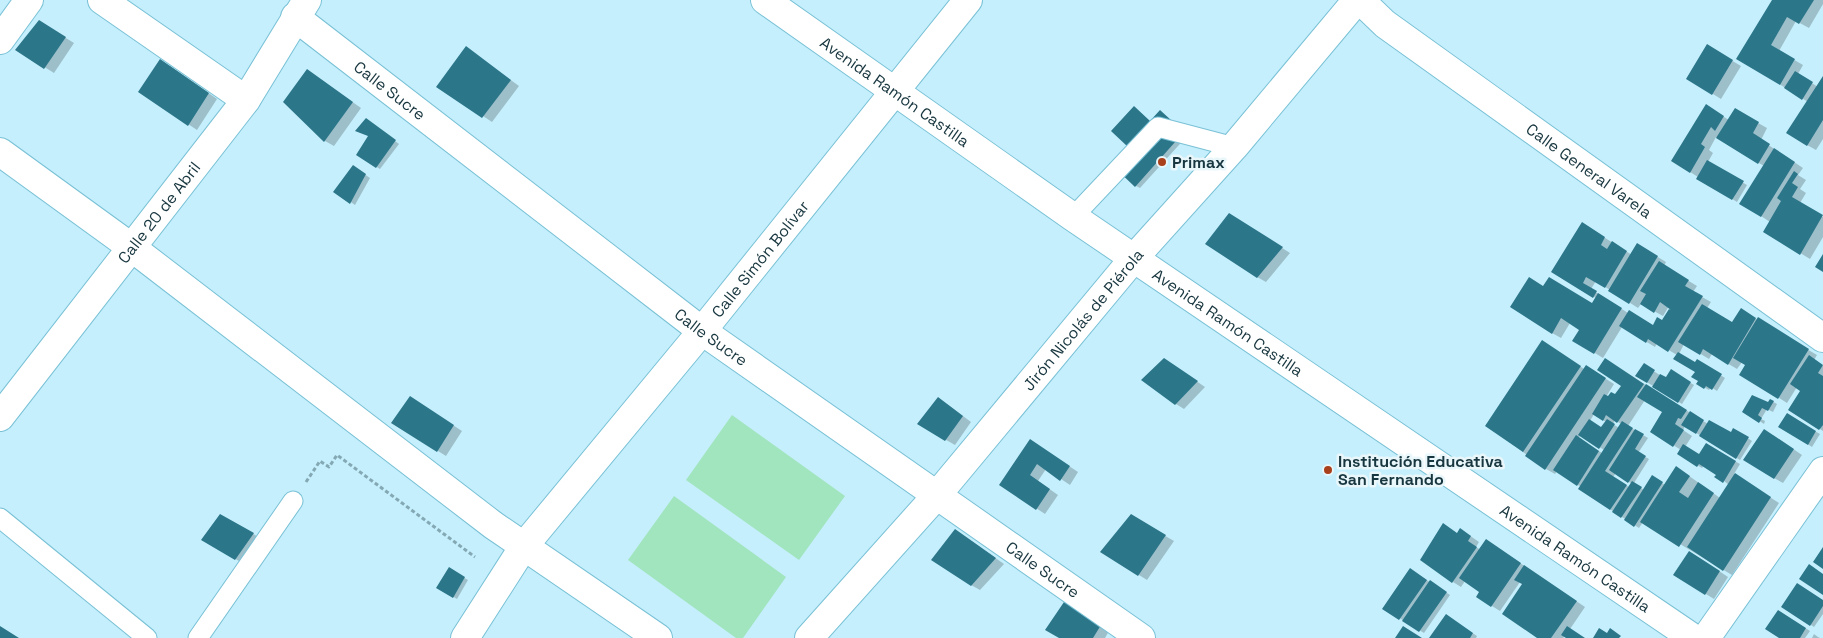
<svg xmlns="http://www.w3.org/2000/svg" width="1823" height="638" font-family="'Space Grotesk',sans-serif">
<style>
.green{fill:#a1e5be}
.shadow{fill:#0003;fill-rule:evenodd}
.building{fill:#2c768a}
.lines{fill:none;stroke-linecap:round;stroke-linejoin:round}
.service-casing{stroke:#79c1d6;stroke-width:21}
.minor-casing{stroke:#79c1d6;stroke-width:30}
.secondary-casing{stroke:#79c1d6;stroke-width:30}
.path{stroke:#84a9b5;stroke-width:3;stroke-dasharray:4 2.5;stroke-linecap:butt}
.service{stroke:#fff;stroke-width:19}
.minor{stroke:#fff;stroke-width:28}
.secondary{stroke:#fff;stroke-width:28}
.poi-dot{fill:#a7401b;stroke:#e9f7fb;stroke-width:2}
.labels{text-anchor:middle;stroke-width:5;stroke-linejoin:round;paint-order:stroke}
.street-label{font-size:16px;fill:#18363f;stroke:#e9f7fb}
.poi-label{font-size:16px;font-weight:bold;fill:#18363f;stroke:#e9f7fb;text-anchor:start}
</style>
<rect width="100%" height="100%" fill="#c5effc"/>
<path class="green" d="M732,415L845,496L799,560L686,480Z
M674,496L786,577L743,638H736L628,560Z"/>
<path class="shadow" d="M1773,0H1823V4L1809,28L1796,21L1779,51L1803,65L1798,74L1818,87L1823,78V139L1816,150L1807,145L1808,102L1738,58Z
M48,27L74,43L54,73L17,50Z
M1707,46L1741,66L1721,99L1687,78Z
M466,48L519,86L492,122L438,86Z
M170,66L217,99L197,130L140,92Z
M307,70L361,108L334,146L325,141L285,102Z
M1706,106L1729,120L1735,110L1767,128L1761,140L1803,168L1798,175L1806,180L1800,189L1806,193L1800,203L1823,217V237L1810,259L1764,231L1770,222L1761,216L1764,166L1716,137L1709,150L1713,153L1708,162L1747,185L1737,202L1673,161Z
M1135,108L1151,122L1188,135L1140,188L1136,186L1130,146Z
M370,122L399,144L380,169L358,155L369,136L357,131Z
M357,169L370,178L355,205L335,191Z
M1238,220L1290,253L1266,282L1257,277Z
M1591,229L1632,255L1638,245L1666,262L1664,266L1697,286L1693,292L1711,302L1707,308L1732,324L1741,310L1817,355L1814,360L1823,366V431L1790,409L1802,390L1797,387L1787,403L1741,374L1747,365L1742,362L1737,369L1712,354L1709,359L1684,344L1679,354L1695,364L1697,360L1725,378L1717,391L1711,387L1709,390L1698,384L1700,381L1697,372L1677,355L1657,343L1655,347L1622,327L1603,358L1574,340L1581,330L1570,323L1561,338L1552,333L1544,288L1593,305L1596,298L1553,271ZM1596,281L1638,308L1641,304L1663,316L1669,306L1671,308L1663,322L1653,326L1628,313L1591,289Z
M1555,349L1584,369L1595,372L1614,384L1606,397L1616,396L1622,386L1614,365L1708,424L1731,434L1734,429L1752,441L1740,460L1685,426L1683,430L1692,436L1685,447L1699,455L1710,447L1740,464L1734,474L1779,503L1732,575L1643,522L1639,528L1579,489L1581,487L1557,471L1555,474L1546,469L1486,425ZM1645,400L1664,412L1651,431L1681,450L1678,454L1702,468L1704,465L1729,485L1720,498L1685,473L1665,485L1653,477L1644,490L1634,483L1649,459L1638,453L1648,438L1628,426ZM1594,414L1606,422L1602,428L1590,421ZM1615,420L1621,424L1619,428L1613,424ZM1581,435L1604,450L1602,453L1578,438ZM1616,473L1632,484L1629,487L1613,477Z
M1173,365L1205,387L1184,409L1176,404Z
M1644,365L1666,379L1671,371L1694,385L1682,404L1637,376Z
M1770,400L1777,404L1773,412L1767,409L1761,419L1765,421L1764,424L1744,411L1768,404Z
M419,403L462,431L446,456L438,451Z
M947,404L971,422L955,445L918,424Z
M1787,415L1820,434L1812,447L1780,426Z
M1773,435L1802,455L1783,483L1774,478Z
M1039,446L1078,472L1070,485L1046,469L1038,481L1058,495L1045,514L1001,485Z
M220,515L262,539L244,564L202,539Z
M1131,516L1174,541L1147,580L1139,575Z
M1458,534L1469,535L1479,542L1476,547L1481,550L1495,546L1585,607L1570,629L1584,638H1568L1565,636L1563,638H1540L1523,584L1520,582L1500,611L1492,606L1481,591L1465,581L1461,587L1453,582Z
M964,536L1004,564L980,590L971,585Z
M1698,557L1728,577L1714,599L1675,575Z
M449,569L468,580L457,599L438,587Z
M1414,572L1450,595L1424,633L1383,608Z
M1823,601V614L1814,627L1783,606Z
M1064,603L1109,631L1105,638H1061Z
M1783,614L1810,631L1805,638H1781Z
M1450,618L1477,636L1476,638H1432Z
M1814,634L1818,637L1820,638H1812Z"/>
<path class="building" d="M1772,0H1814L1799,24L1787,17L1771,45L1795,59L1780,85L1736,59Z
M39,20L66,37L44,69L15,50Z
M1707,44L1733,60L1712,95L1686,79Z
M466,46L511,80L482,118L436,87Z
M160,59L209,93L188,126L138,92Z
M307,69L353,102L324,142L283,102Z
M1795,71L1813,82L1802,100L1784,88Z
M1823,76V120L1807,146L1786,133Z
M1706,104L1724,116L1715,131L1711,127L1701,144L1705,147L1690,173L1671,161Z
M1134,106L1150,121L1160,110L1184,132L1135,187L1112,165L1128,147L1111,131Z
M1735,108L1759,122L1753,133L1770,144L1758,164L1716,138Z
M366,118L396,140L376,168L356,155L368,136L355,131Z
M1774,148L1795,162L1761,217L1739,204Z
M1707,160L1744,181L1732,200L1696,179Z
M353,165L366,174L350,204L333,192Z
M1794,171L1798,174L1792,183L1798,187L1792,197L1823,215L1800,255L1763,232L1781,201L1777,198Z
M1229,213L1283,247L1257,278L1205,244Z
M1582,222L1605,237L1601,245L1607,249L1612,241L1627,251L1605,288L1586,277L1583,283L1597,291L1593,298L1551,272Z
M1637,243L1658,256L1629,304L1608,291Z
M1823,254V272L1815,267Z
M1659,261L1689,280L1685,286L1703,296L1668,352L1648,339L1646,343L1619,326L1629,310L1653,325L1657,317L1662,320L1669,309L1671,310L1660,302L1654,313L1640,304L1646,294L1640,291Z
M1529,277L1543,286L1549,277L1592,303L1598,293L1622,308L1594,354L1572,341L1579,330L1561,318L1552,334L1510,307Z
M1702,304L1732,322L1741,308L1756,318L1728,365L1703,349L1700,355L1678,342Z
M1758,317L1809,349L1778,399L1739,375L1745,365L1733,358Z
M1542,340L1581,366L1523,452L1485,426Z
M1678,352L1695,362L1697,359L1722,374L1712,390L1706,386L1704,389L1696,384L1698,381L1691,377L1695,372L1673,359Z
M1809,355L1823,365L1818,373L1823,376V425L1819,430L1788,410L1800,391L1790,384Z
M1164,358L1198,381L1175,405L1141,380Z
M1605,358L1644,384L1617,423L1606,415L1603,421L1592,414L1604,394L1608,396L1611,392L1615,394L1621,386L1597,370Z
M1644,363L1655,370L1647,383L1635,376Z
M1586,365L1606,378L1545,470L1525,456Z
M1671,369L1691,382L1678,403L1652,387L1660,374L1666,377Z
M1646,384L1687,410L1681,419L1678,418L1675,424L1684,430L1673,447L1650,432L1662,412L1637,397Z
M1752,395L1768,402L1770,399L1774,401L1768,411L1762,408L1758,415L1762,418L1759,423L1742,412Z
M410,396L454,425L437,452L391,423Z
M938,397L963,416L945,441L917,424Z
M1690,411L1704,420L1696,434L1681,425Z
M1787,413L1816,431L1808,445L1778,427Z
M1589,419L1601,427L1607,419L1615,424L1599,449L1578,435Z
M1709,420L1731,432L1733,428L1749,437L1736,459L1699,436Z
M1622,421L1633,428L1605,471L1627,485L1610,510L1578,489Z
M1635,429L1644,434L1635,449L1646,456L1628,483L1609,470Z
M1764,429L1794,449L1774,479L1743,460Z
M1576,435L1599,451L1577,486L1553,470Z
M1030,439L1070,466L1060,481L1037,464L1030,475L1050,489L1036,510L999,485Z
M1706,443L1736,461L1723,483L1714,477L1716,475L1699,464L1697,467L1677,454L1683,444L1699,454Z
M1676,466L1690,476L1679,492L1688,498L1698,482L1714,493L1679,547L1640,522Z
M1735,473L1771,497L1723,571L1687,547Z
M1652,475L1663,482L1634,527L1624,520Z
M1632,481L1642,487L1621,518L1612,512Z
M220,514L254,533L235,560L201,540Z
M1131,514L1166,535L1138,576L1100,552Z
M1443,523L1457,533L1460,528L1471,536L1468,541L1477,547L1452,583L1420,560Z
M955,529L996,558L971,586L931,560Z
M1486,539L1521,563L1491,607L1476,597L1479,592L1459,578Z
M1823,547V569L1813,562Z
M1689,551L1720,571L1705,595L1673,575Z
M1809,564L1823,574V595L1799,579Z
M1524,565L1577,601L1551,638H1537L1502,614L1522,584L1514,580Z
M449,567L465,577L453,598L436,588Z
M1410,568L1427,580L1399,620L1382,609Z
M1430,580L1447,592L1419,632L1402,621Z
M1797,583L1823,600V606L1810,626L1781,607Z
M1064,602L1101,625L1093,638H1059L1045,630Z
M1778,610L1806,628L1800,638H1779L1765,629Z
M1446,614L1473,633L1470,638H1429Z
M0,626L19,638H0Z
M1403,626L1422,638H1395Z
M1567,626L1585,638H1566L1561,635Z
M1599,628L1607,633L1610,628L1621,636L1619,638H1593Z"/>
<g class="lines">
<defs>
<path id="service" d="M1073,217L1158,127L1234,147
M0,518L147,638
M198,638L293,501"/>
<g id="minor">
<path d="M102,0L246,100"/>
<path id="s1" d="M1360,0L1385,24L1823,338"/>
<path id="s2" d="M295,17L702,331L1141,638"/>
<path d="M0,40L29,0"/>
<path d="M0,152L131,247L493,525L658,638"/>
<path id="s3" d="M0,417L246,100L307,0"/>
<path id="s4" d="M465,638L524,546L702,331L968,0"/>
<path id="s5" d="M809,638L937,495L1134,258L1234,147L1357,0"/>
<path d="M1706,638L1823,471"/>
</g>
<g id="secondary">
<path id="s6" d="M765,0L1073,217L1693,638"/>
</g>
</defs>
<use href="#service" class="service-casing"/>
<use href="#minor" class="minor-casing"/>
<use href="#secondary" class="secondary-casing"/>
<path class="path" d="M306,482L320,461L329,467L337,455L475,557"/>
<use href="#service" class="service"/>
<use href="#minor" class="minor"/>
<use href="#secondary" class="secondary"/>
</g>
<g class="poi-dot">
<circle cx="1162" cy="162" r="5"/>
<circle cx="1328" cy="470" r="5"/>
</g>
<g class="labels">
<g class="street-label">
<text dy="6" stroke="none"><textPath href="#s2" startOffset="120">Calle Sucre</textPath></text>
<text dy="6" stroke="none"><textPath href="#s6" startOffset="159">Avenida Ramón Castilla</textPath></text>
<text dy="6" stroke="none"><textPath href="#s1" startOffset="286">Calle General Varela</textPath></text>
<text dy="6" stroke="none"><textPath href="#s3" startOffset="259">Calle 20 de Abril</textPath></text>
<text dy="6" stroke="none"><textPath href="#s4" startOffset="481">Calle Simón Bolívar</textPath></text>
<text dy="6" stroke="none"><textPath href="#s5" startOffset="420">Jirón Nicolás de Piérola</textPath></text>
<text dy="6" stroke="none"><textPath href="#s6" startOffset="564">Avenida Ramón Castilla</textPath></text>
<text dy="6" stroke="none"><textPath href="#s2" startOffset="525">Calle Sucre</textPath></text>
<text dy="6" stroke="none"><textPath href="#s6" startOffset="984">Avenida Ramón Castilla</textPath></text>
<text dy="6" stroke="none"><textPath href="#s2" startOffset="930">Calle Sucre</textPath></text>
</g>
<g class="poi-label">
<text x="1172" y="168">Primax</text>
<text x="1338" y="467">Institución Educativa<tspan x="1338" dy="18">San Fernando</tspan></text>
</g>
</g>
</svg>
